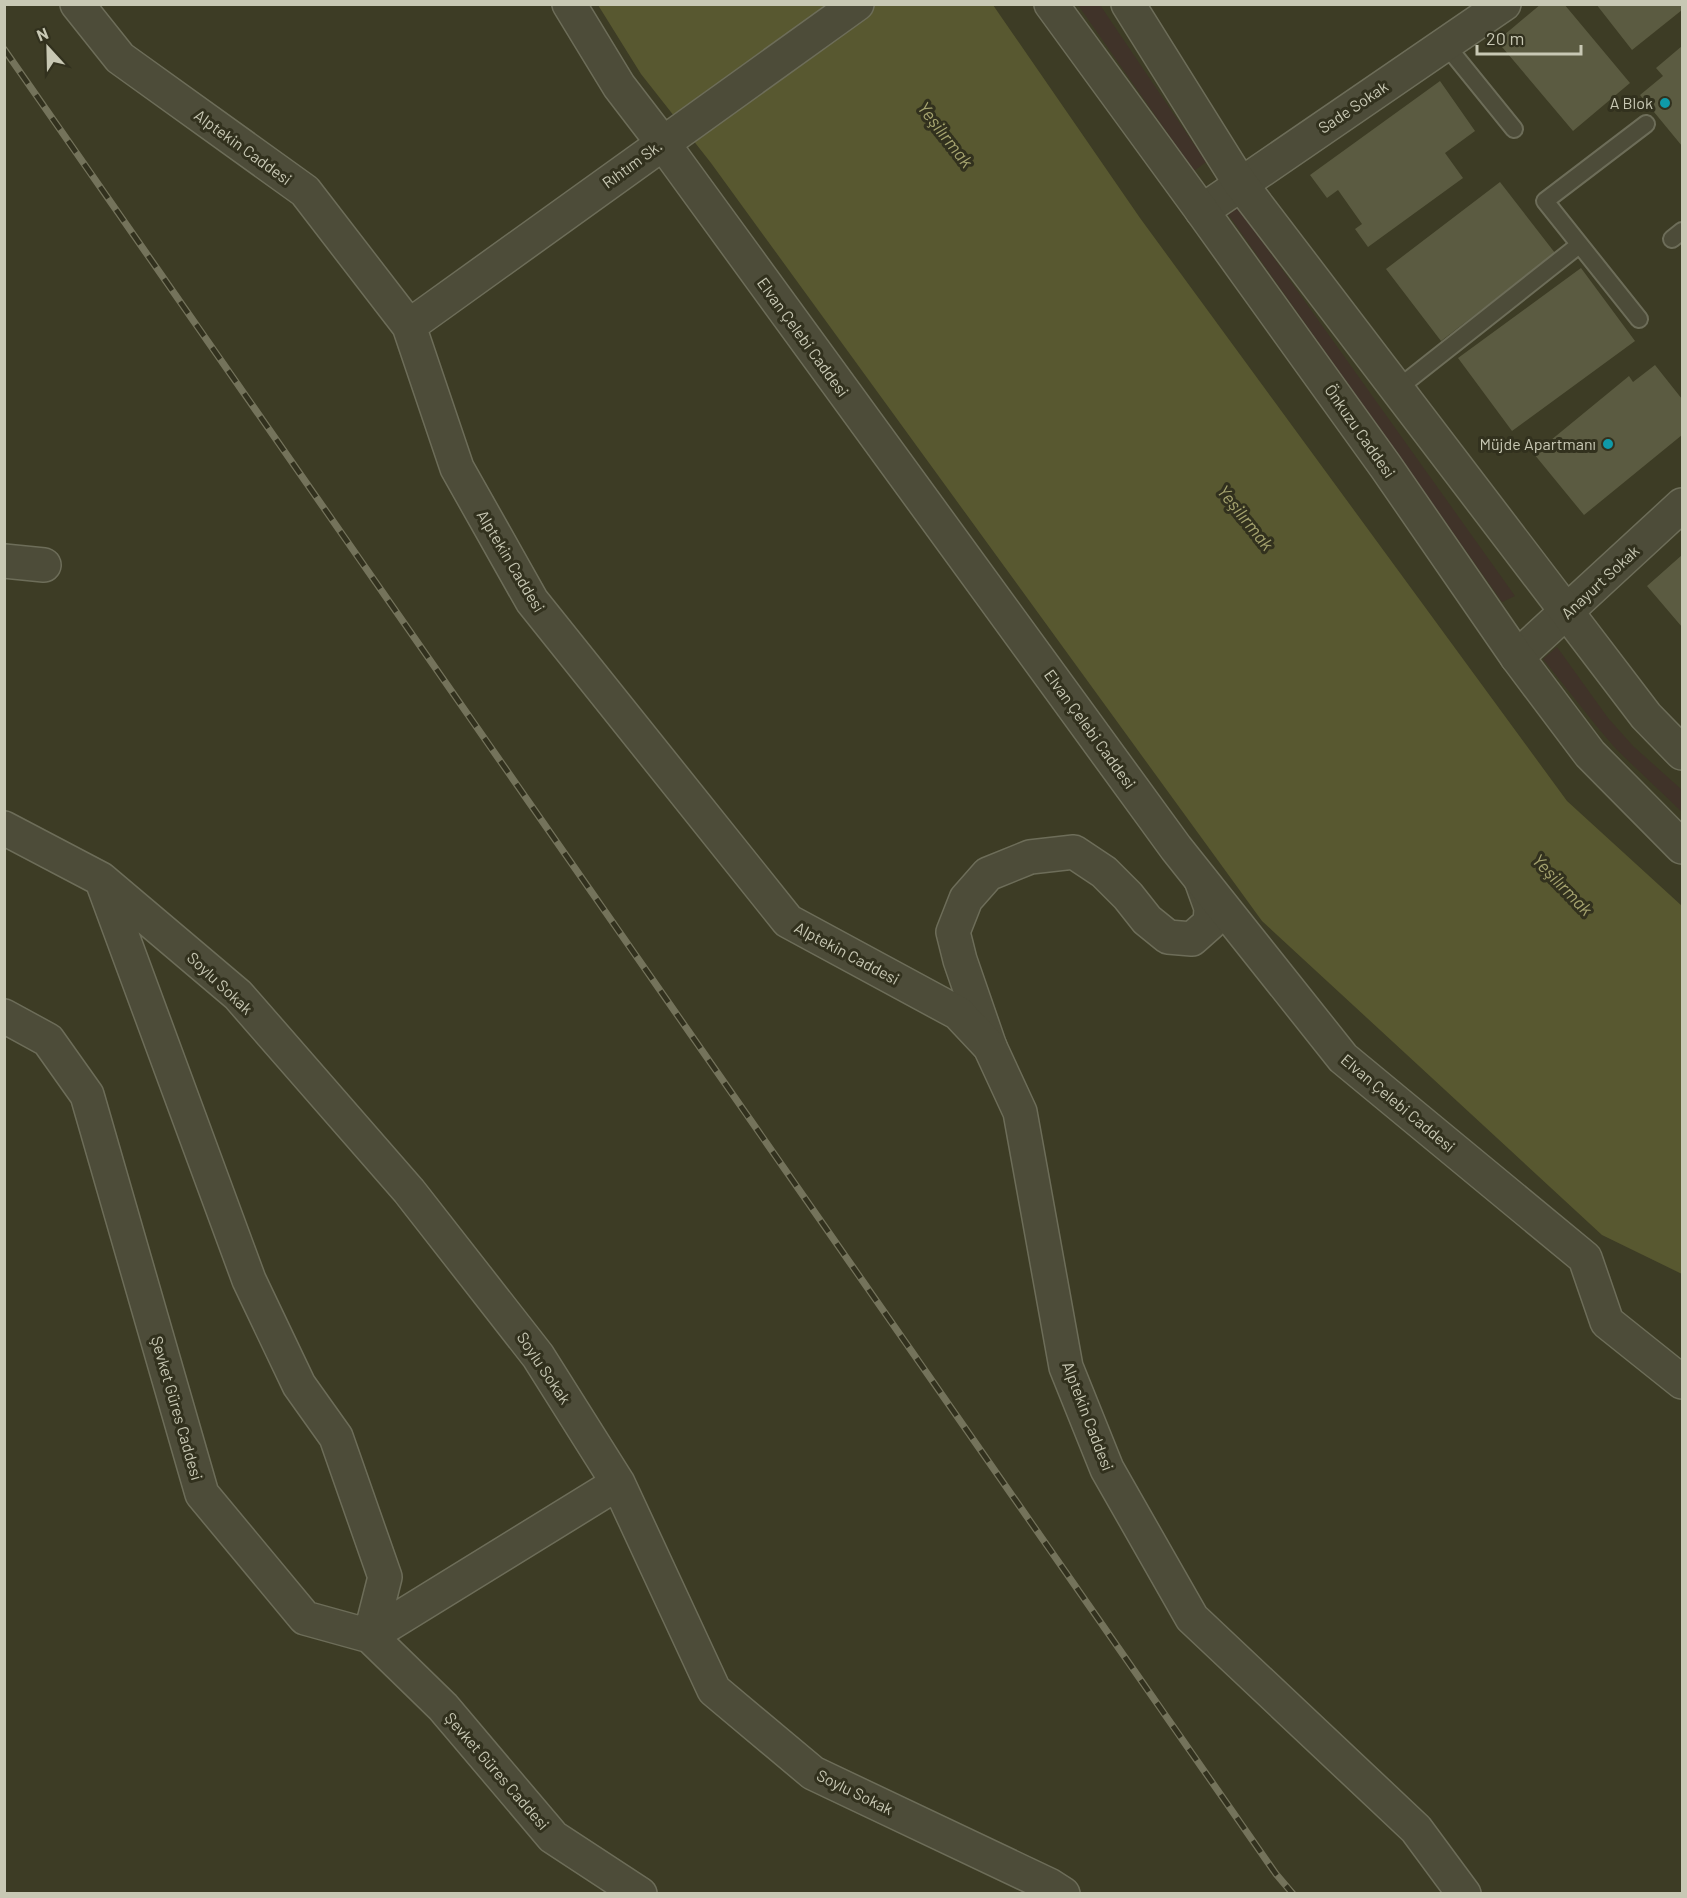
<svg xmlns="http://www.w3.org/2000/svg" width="1687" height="1898" font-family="Barlow,sans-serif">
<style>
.green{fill:#403329}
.water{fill:#585830}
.building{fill:#5b5b41}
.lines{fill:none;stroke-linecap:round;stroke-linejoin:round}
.service-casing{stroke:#6d6d59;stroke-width:20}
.minor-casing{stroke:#6d6d59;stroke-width:36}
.tertiary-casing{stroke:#6d6d59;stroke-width:36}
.service{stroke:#4d4c39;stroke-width:16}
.minor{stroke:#4d4c39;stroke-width:33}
.tertiary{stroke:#4d4c39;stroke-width:33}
.rail-casing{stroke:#74735b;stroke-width:7}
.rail{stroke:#32311e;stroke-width:4.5;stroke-dasharray:14;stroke-linecap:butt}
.culture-dot{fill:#0f9aa8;stroke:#32311e;stroke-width:2}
.labels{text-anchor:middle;stroke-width:6;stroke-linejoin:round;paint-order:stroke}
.poi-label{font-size:16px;fill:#c8c8b4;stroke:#32311e;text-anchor:end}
.street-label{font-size:16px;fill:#c8c8b4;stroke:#32311e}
.water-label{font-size:18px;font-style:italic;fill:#a6a46f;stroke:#32311e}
</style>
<rect width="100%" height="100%" fill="#3d3c25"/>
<path class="green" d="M1078,5H1100L1206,162L1194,171Z
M1234,202L1515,596L1502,602L1225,210Z
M1557,647L1608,718L1633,746L1682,790V812L1617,750L1598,728L1543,659Z"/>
<path class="water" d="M598,5H993L1140,218L1567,801L1682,906V1274L1602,1235L1262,921L711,163L641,74Z"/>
<path class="building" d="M1541,4H1564L1630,83L1573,131L1497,41Z
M1596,4H1682V10L1632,50Z
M1682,46V146L1640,95L1663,76L1656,68Z
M1440,81L1475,131L1445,153L1463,178L1368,247L1355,229L1362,224L1338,190L1327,198L1310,175Z
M1500,182L1555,253L1441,341L1386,269Z
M1581,268L1635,341L1512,431L1458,358Z
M1655,365L1682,399V435L1584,515L1534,454L1629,376L1633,382Z
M1682,555V627L1647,586Z"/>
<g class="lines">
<defs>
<path id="service" d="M1446,45L1514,129
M1672,239L1682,231
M1639,319L1545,201L1646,124
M1397,389L1579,245"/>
<path id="minor" d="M1202,211L1504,4
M4,561L44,565
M1517,657L1682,505
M4,828L101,879L238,995L409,1191L538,1356L618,1483L714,1690L813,1773L1049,1885L1063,1894
M102,881L249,1280L299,1385L336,1437L385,1577L370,1636
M4,1016L48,1040L87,1095L202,1494L305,1618L370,1636L443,1707L553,1837L640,1894
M990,1047L960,960L953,932L966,899L988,874L1030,857L1074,852L1104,872L1128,896L1147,920L1168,937L1192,939L1210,923L1211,908L1201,880
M370,1636L618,1483"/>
<path id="tertiary" d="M77,4L120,58L305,191L409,326L457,468L532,601L788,921L958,1013L990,1047L1020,1112L1066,1367L1107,1469L1192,1618L1416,1829L1464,1894
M569,4L619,86L662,142L1176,848L1343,1058L1585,1258L1607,1322L1682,1382
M1051,4L1202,211L1386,467L1517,657L1590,754L1682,847
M1128,4L1240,183L1646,716L1682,753
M409,326L857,4"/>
</defs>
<use href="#service" class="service-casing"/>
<use href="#minor" class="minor-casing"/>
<use href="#tertiary" class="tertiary-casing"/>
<use href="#service" class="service"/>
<use href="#minor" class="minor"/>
<use href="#tertiary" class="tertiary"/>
<defs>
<path id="rail" d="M4,49L1276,1874L1293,1894"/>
</defs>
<use href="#rail" class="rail-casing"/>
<use href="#rail" class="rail"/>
</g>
<g class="culture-dot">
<circle cx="1665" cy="103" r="6"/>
<circle cx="1608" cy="444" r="6"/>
</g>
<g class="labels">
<g class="poi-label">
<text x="1653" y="109">A Blok</text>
<text x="1596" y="450">Müjde Apartmanı</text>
</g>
<g class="street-label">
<text transform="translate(1353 107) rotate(-34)" y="6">Sade Sokak</text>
<text transform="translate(243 147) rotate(36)" y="6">Alptekin Caddesi</text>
<text transform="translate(632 164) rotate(-36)" y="6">Rıhtım Sk.</text>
<text transform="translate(803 337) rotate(54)" y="6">Elvan Çelebi Caddesi</text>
<text transform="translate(1360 431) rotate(55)" y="6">Önkuzu Caddesi</text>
<text transform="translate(511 561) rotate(59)" y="6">Alptekin Caddesi</text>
<text transform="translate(1600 582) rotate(-43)" y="6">Anayurt Sokak</text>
<text transform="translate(1090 729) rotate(54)" y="6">Elvan Çelebi Caddesi</text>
<text transform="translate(847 953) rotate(28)" y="6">Alptekin Caddesi</text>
<text transform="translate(220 983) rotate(43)" y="6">Soylu Sokak</text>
<text transform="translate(1398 1103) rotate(40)" y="6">Elvan Çelebi Caddesi</text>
<text transform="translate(544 1368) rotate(56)" y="6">Soylu Sokak</text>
<text transform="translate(177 1408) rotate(74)" y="6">Şevket Güres Caddesi</text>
<text transform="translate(1088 1416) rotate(69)" y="6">Alptekin Caddesi</text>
<text transform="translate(497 1771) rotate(49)" y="6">Şevket Güres Caddesi</text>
<text transform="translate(855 1792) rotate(26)" y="6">Soylu Sokak</text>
</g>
<g class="water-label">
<text transform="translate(945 135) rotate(52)" y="6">Yeşilırmak</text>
<text transform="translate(1245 518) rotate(51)" y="6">Yeşilırmak</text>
<text transform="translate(1562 885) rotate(46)" y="6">Yeşilırmak</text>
</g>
</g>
<rect width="1687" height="1898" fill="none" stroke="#c8c8b4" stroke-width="12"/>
<g transform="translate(48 48) rotate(338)" stroke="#32311e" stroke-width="4.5" paint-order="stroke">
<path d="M0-4.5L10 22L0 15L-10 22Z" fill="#c8c8b4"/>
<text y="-9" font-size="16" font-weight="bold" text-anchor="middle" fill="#c8c8b4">N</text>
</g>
<path d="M1477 45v9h104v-9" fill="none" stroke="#c8c8b4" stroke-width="3"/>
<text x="1486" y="45" font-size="18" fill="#c8c8b4" stroke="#32311e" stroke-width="4.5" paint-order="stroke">20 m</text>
</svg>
